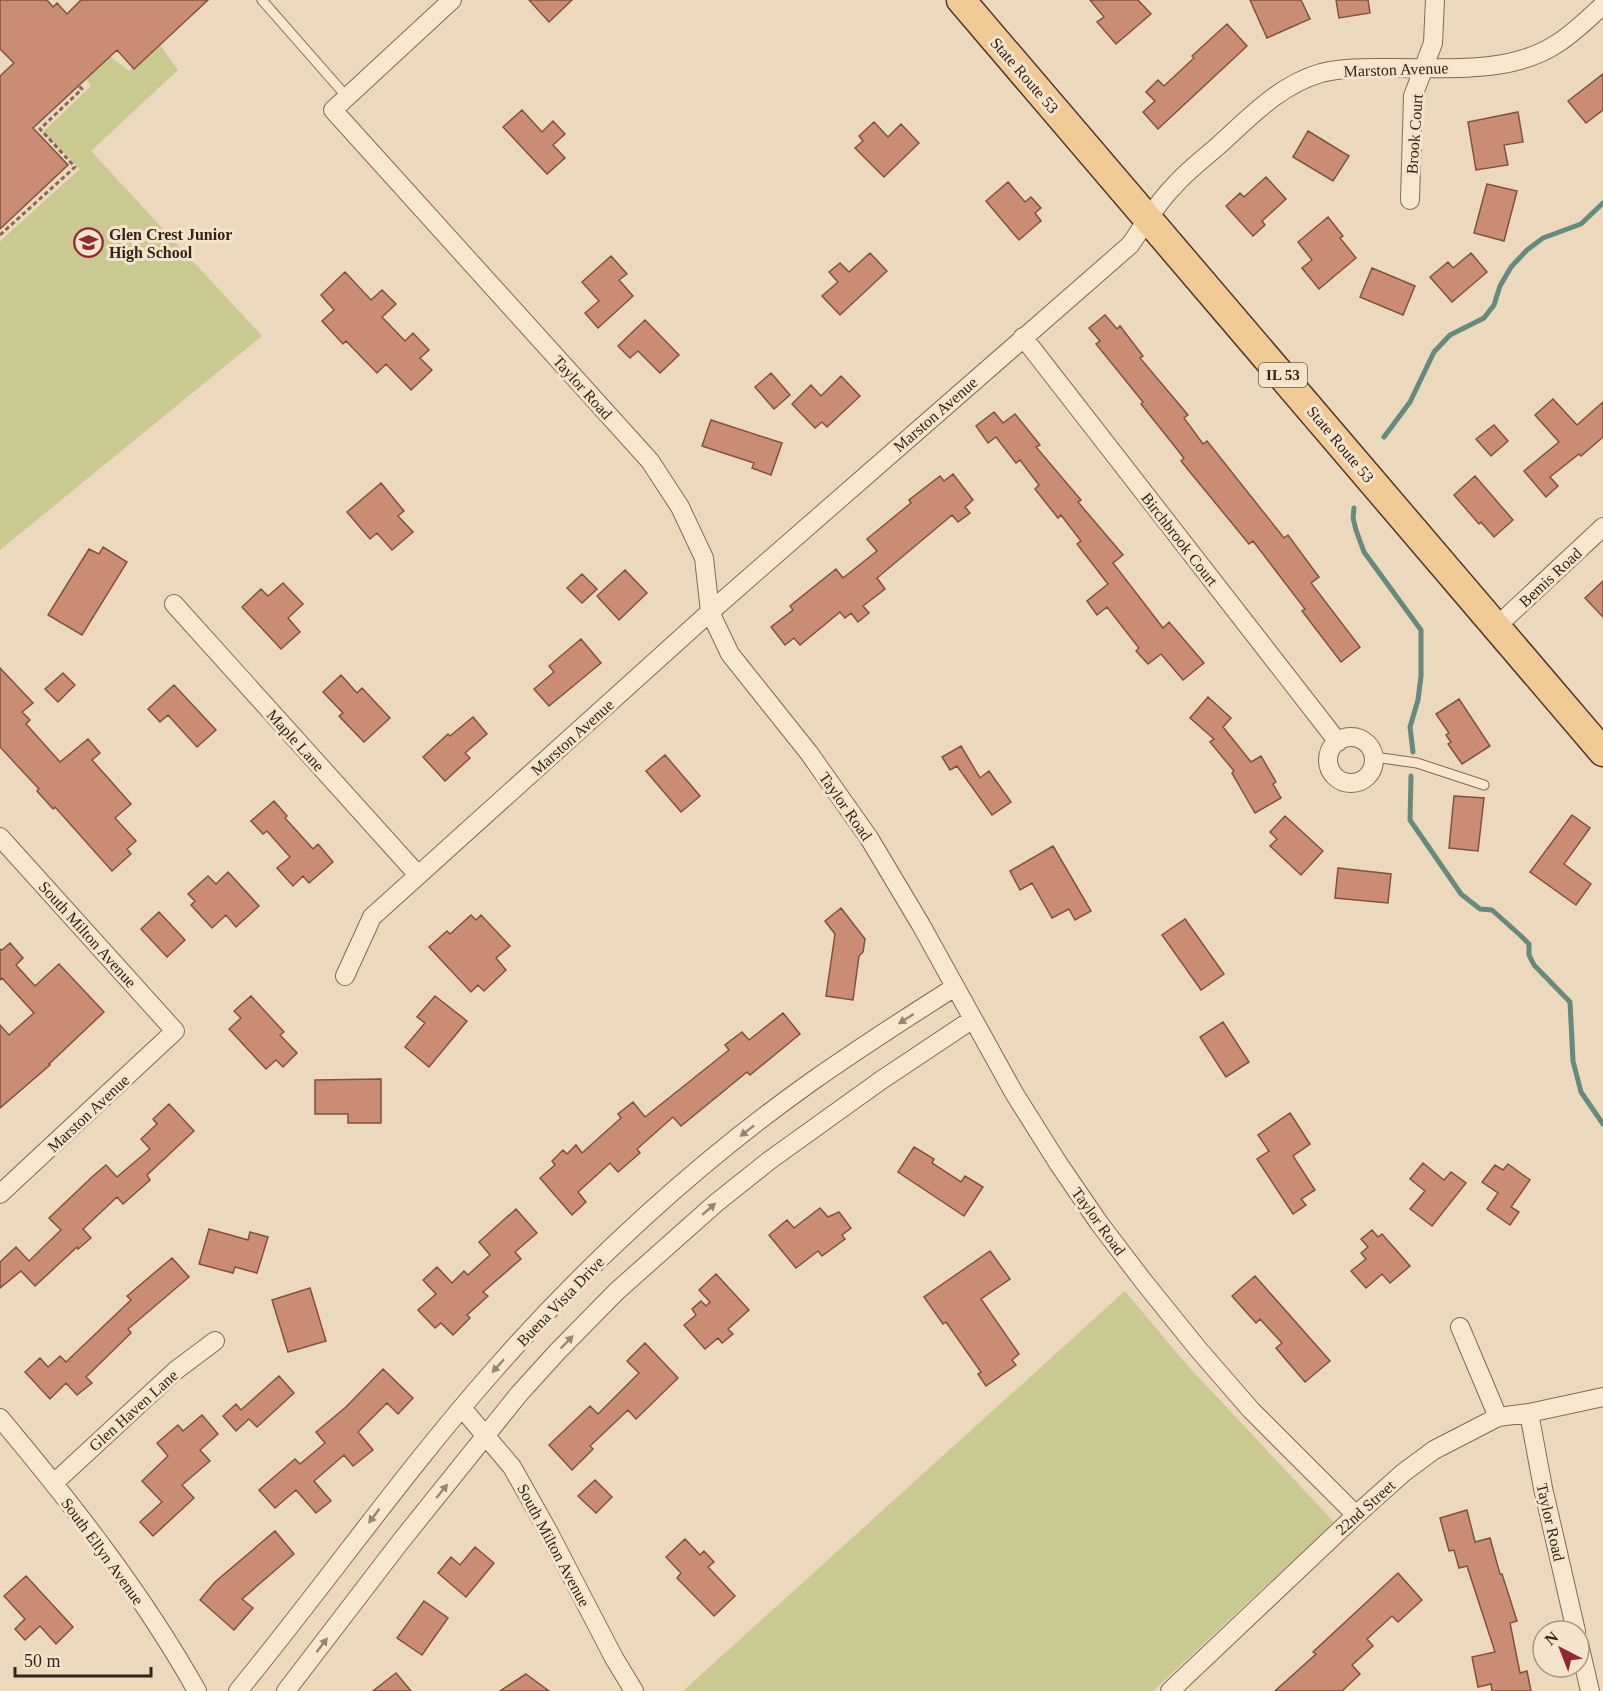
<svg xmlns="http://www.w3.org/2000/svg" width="1603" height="1691" font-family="'Times New Roman',serif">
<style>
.green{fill:#c9c991}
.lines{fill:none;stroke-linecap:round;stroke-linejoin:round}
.stream{stroke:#688a7e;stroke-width:5}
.building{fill:#ca8d73;stroke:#82513d;stroke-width:1.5}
.service-casing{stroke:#836957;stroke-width:11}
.minor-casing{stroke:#836957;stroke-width:20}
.primary-casing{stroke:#51382b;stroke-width:31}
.path{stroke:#836957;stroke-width:3;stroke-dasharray:4.5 3;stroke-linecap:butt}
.service{stroke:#f8e7cf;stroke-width:9}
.minor{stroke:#f8e7cf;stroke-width:18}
.primary{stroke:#f0c994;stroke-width:28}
.oneway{fill:#968675}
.labels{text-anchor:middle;stroke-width:6;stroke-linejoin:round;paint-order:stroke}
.shield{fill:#f4e4cc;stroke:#6d5e50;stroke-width:1.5}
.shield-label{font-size:15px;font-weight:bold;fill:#33241b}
.street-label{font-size:16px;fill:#33241b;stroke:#f4e4cc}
.poi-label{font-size:16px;font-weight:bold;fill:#33241b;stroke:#f4e4cc;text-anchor:start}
</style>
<rect width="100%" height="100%" fill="#ecd9bd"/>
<path class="green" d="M160,45L178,70L91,151L262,336L0,550V241L80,169L43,132L91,86L86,78L110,56L129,71Z
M1125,1291L1187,1365L1334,1522L1153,1691H683Z"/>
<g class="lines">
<path class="stream" d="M1384,437L1410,402L1434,352L1450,335L1484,318L1494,305L1500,286L1511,267L1527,250L1543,238L1581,224L1603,203
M1354,508L1353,518L1356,530L1364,552L1421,630V676L1418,700L1410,727L1413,752
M1411,776L1410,820L1461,894L1480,909L1492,910L1520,935L1529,944V955L1534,965L1570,1002L1573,1061L1581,1092L1603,1124"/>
</g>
<path class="building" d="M0,0H47L53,7L57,3L67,14L81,0H208L134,69L117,50L33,128L68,165L0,229V76L14,63L0,49Z
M529,0H572L549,22Z
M1090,0H1138L1151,14L1116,44L1097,22L1104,17Z
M1250,0H1301L1310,19L1267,38Z
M1336,0H1368L1370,13L1339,18Z
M1227,24L1247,46L1158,129L1143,112L1155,101L1146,92L1158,80L1164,86L1194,58L1192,56Z
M1603,74V110L1586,123L1568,101Z
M522,110L542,132L553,121L565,134L553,145L565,158L547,174L503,127Z
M1518,112L1523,142L1504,145L1508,165L1476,170L1468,122Z
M874,122L888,137L901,124L919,143L884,177L855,148L863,141L859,136Z
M1308,131L1349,156L1333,181L1293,157Z
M1266,177L1286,199L1262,221L1265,225L1253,236L1226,206L1240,193L1244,197Z
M1008,182L1025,202L1031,197L1041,208L1035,213L1041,221L1019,240L986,201Z
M1487,184L1517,191L1504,241L1474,233Z
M1328,217L1343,236L1340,238L1356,258L1319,289L1302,268L1312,260L1298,242Z
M870,253L887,271L840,315L822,296L838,282L829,272L840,263L849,272Z
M1471,253L1487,272L1452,302L1430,277L1448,262L1453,268Z
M611,256L627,274L619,280L633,296L598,328L585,313L599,301L582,282Z
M1372,268L1415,286L1403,315L1360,297Z
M345,272L371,300L382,290L396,304L382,317L405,341L413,333L429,350L420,358L432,370L411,390L386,364L377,373L346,341L343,344L322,321L334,310L321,295Z
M1105,315L1117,329L1120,326L1143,356L1140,358L1188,415L1184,418L1203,444L1207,441L1284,538L1288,535L1319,577L1311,583L1360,647L1341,662L1302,611L1305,609L1253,541L1249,544L1181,461L1184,458L1141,404L1143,402L1096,344L1100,341L1089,328Z
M645,320L679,355L660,373L638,351L630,358L618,346Z
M771,373L790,395L774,409L755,387Z
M841,376L860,396L827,427L822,422L815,428L792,404L811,385L821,396Z
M1553,399L1577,425L1603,402V437L1581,456L1579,454L1550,477L1558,486L1546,497L1524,471L1559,442L1535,415Z
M994,412L1003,423L1015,414L1040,445L1036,447L1081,500L1078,502L1123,555L1113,563L1163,628L1169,622L1204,663L1183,680L1161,654L1148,664L1136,651L1139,648L1107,607L1097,615L1087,601L1108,584L1077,544L1081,541L1061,515L1058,518L1035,489L1039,485L1020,460L1016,463L996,437L988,443L976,426Z
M711,420L782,443L771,475L752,468L754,463L702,446Z
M1494,425L1508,441L1491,456L1476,439Z
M953,474L973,500L965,507L970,513L958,522L952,515L877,578L885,589L863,606L869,613L858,622L851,613L845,618L840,612L800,645L794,638L785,645L771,627L793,610L790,606L836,569L843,578L877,551L867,539L911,503L909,500L940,476L944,481Z
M1475,476L1513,520L1494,537L1481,522L1479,524L1454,495Z
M381,483L404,511L398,516L413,532L392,550L377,533L370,539L347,512Z
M103,547L127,562L82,635L48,615L89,549L99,554Z
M625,570L647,593L619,620L597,596Z
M582,574L597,589L582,603L567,588Z
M1603,581V617L1585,598Z
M283,583L303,604L288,618L300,632L281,649L242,607L261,589L268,596Z
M581,639L601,663L549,706L534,689L554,672L549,666Z
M0,668L33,703L22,712L30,720L26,724L60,762L88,739L100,753L92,760L131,804L115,818L136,841L127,849L131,854L112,871L55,807L53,809L37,791L39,789L0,747Z
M63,673L75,685L58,702L45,689Z
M341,675L357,693L362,688L390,718L364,742L339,716L343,713L323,692Z
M174,685L216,730L197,747L168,715L160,722L148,709Z
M1208,697L1231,718L1223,727L1251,762L1261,756L1276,782L1273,784L1281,798L1255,813L1232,773L1234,771L1210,742L1214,739L1190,718Z
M1459,699L1490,746L1462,764L1448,744L1451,742L1446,735L1449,733L1436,714Z
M473,717L487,734L465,753L470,758L445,781L423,757L448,734L450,736Z
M961,746L980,778L989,771L1011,802L992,815L957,766L950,770L942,757Z
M665,755L700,796L681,812L646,771Z
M1454,796L1484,798L1478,851L1449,848Z
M274,801L287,816L285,818L313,849L318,844L333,862L309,883L303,876L293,886L277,868L290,857L267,831L263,834L251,821Z
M1572,815L1590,828L1564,864L1591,884L1576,905L1530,872Z
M1285,816L1323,851L1301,875L1270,846L1277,839L1270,832Z
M1053,846L1091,911L1075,920L1069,909L1052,918L1032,883L1020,890L1010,871Z
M1338,868L1391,874L1388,903L1335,898Z
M228,872L259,906L236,927L226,915L212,928L191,905L195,901L188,894L208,876L216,884Z
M841,908L865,939L863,952L859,956L853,1000L826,996L835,934L825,921Z
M159,912L185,940L167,957L141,929Z
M471,915L476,920L481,915L510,946L496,958L506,970L484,991L478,985L471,992L429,947L447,931L450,934Z
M1185,919L1224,974L1201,990L1162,935Z
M10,943L23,958L16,965L35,986L59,964L104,1012L49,1064L50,1065L0,1108V1025L9,1035L34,1013L2,978L0,980V949L2,950Z
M251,996L284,1032L280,1035L297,1053L283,1067L276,1060L266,1069L229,1029L241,1018L234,1011Z
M435,996L467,1021L429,1067L405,1047L425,1023L417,1017Z
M783,1013L800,1034L750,1075L747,1072L681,1126L673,1117L637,1149L640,1153L618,1172L610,1163L578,1192L586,1202L572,1215L540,1178L555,1165L552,1161L563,1150L567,1154L576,1145L582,1153L621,1118L618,1114L633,1102L645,1117L729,1050L725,1045L742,1032L749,1040Z
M1223,1022L1249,1062L1226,1077L1200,1037Z
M381,1079V1123H348V1114H315V1080Z
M169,1104L194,1131L147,1175L150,1180L123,1204L117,1197L83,1229L91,1238L78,1249L77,1247L35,1286L21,1271L0,1288V1262L16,1247L29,1261L61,1230L49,1218L92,1177L106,1165L117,1177L150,1149L141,1139L157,1124L153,1119Z
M1290,1113L1310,1144L1293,1156L1315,1190L1301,1199L1306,1205L1293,1214L1257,1159L1269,1151L1258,1135Z
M914,1147L934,1159L932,1163L961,1182L965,1176L983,1187L964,1216L898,1172Z
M1423,1163L1444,1180L1451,1172L1466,1183L1432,1226L1410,1209L1425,1191L1410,1179Z
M1508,1164L1530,1180L1511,1207L1519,1212L1510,1225L1487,1209L1498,1193L1482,1182L1495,1165L1503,1170Z
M820,1208L828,1217L839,1212L851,1228L842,1235L845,1239L822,1256L818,1251L796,1268L769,1235L787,1220L794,1228Z
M516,1209L537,1233L515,1252L521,1259L483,1292L488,1296L467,1315L470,1318L453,1335L441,1323L435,1328L418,1310L436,1294L423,1280L437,1267L452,1283L464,1271L468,1275L490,1255L479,1242Z
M209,1229L248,1240L250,1232L268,1237L257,1273L235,1267L233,1273L199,1264Z
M1372,1230L1378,1237L1382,1234L1410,1266L1390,1283L1382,1274L1366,1288L1351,1271L1366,1259L1361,1253L1368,1247L1361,1239Z
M990,1251L1010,1279L981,1299L1019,1354L1012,1360L1016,1365L986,1386L978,1374L981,1372L946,1322L943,1324L924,1297Z
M172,1258L189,1277L128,1329L131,1333L86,1377L92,1383L77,1395L66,1383L50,1399L25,1372L40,1358L48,1367L60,1356L66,1362L131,1300L127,1296Z
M716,1274L749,1310L728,1329L733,1334L722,1343L718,1338L705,1349L684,1325L696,1315L692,1309L701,1301L706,1306L710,1302L699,1290Z
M1255,1276L1330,1361L1305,1382L1276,1348L1282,1343L1260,1319L1256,1323L1232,1296Z
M310,1288L326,1341L288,1352L272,1300Z
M645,1343L678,1378L636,1419L628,1410L590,1446L593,1449L572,1470L549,1445L590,1406L598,1414L639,1373L627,1361Z
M383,1369L413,1398L398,1414L387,1403L358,1432L373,1450L353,1466L344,1455L314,1481L331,1501L316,1513L296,1490L275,1508L259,1490L295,1459L300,1464L325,1443L316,1432L346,1407Z
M279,1376L294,1393L257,1427L249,1419L236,1431L223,1416L236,1404L241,1410Z
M202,1415L218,1434L200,1450L210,1461L182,1485L194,1498L153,1536L140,1522L162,1502L142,1481L168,1456L157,1443L178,1425L183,1431Z
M595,1480L612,1497L596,1513L578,1496Z
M1467,1510L1475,1542L1490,1538L1500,1574H1502L1517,1621L1510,1623L1520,1673L1527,1671L1531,1691H1492L1491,1684L1478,1687L1472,1657L1495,1652L1467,1566L1459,1568L1454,1550L1449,1551L1440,1518Z
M275,1531L294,1554L242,1599L253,1608L234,1630L200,1600L215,1582Z
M685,1539L700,1555L704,1551L714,1562L708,1567L735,1596L714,1616L677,1578L681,1573L666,1557Z
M475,1547L494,1563L466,1597L438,1573L451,1557L460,1565Z
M1398,1573L1422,1600L1398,1622L1392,1616L1367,1639L1373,1646L1352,1665L1360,1674L1342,1691H1275L1316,1654L1313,1652Z
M26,1576L73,1627L56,1644L40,1626L25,1640L15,1629L25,1619L4,1596Z
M424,1601L448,1618L422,1655L397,1638Z
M396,1673L411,1691H373Z
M526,1674L549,1691H500Z"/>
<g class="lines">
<defs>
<path id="service" d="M262,0L347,97
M1374,757L1417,763L1484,785"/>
<path id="minor" d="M452,0L333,110L650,461L680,507L704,558L710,612L730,654L809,753L869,838L921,925L1014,1093L1058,1163L1099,1223L1144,1282L1198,1349L1251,1410L1356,1515
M1410,200L1413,96L1433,43L1435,0
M1023,337L1338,742
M174,604L418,875
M1497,626L1603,527
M1328 760a23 23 0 1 1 46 0a23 23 0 1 1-46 0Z
M0,837L175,1031L0,1194
M345,976L372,917L710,612L1130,245C1144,225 1157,203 1174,186C1187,171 1203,159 1218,146C1249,118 1279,85 1321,73C1345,67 1369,68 1394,68C1447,68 1512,74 1558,43C1575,32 1589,18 1603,5
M1460,1327L1498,1417
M462,1408L512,1467L548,1531L614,1658L634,1691
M1529,1413L1543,1488L1576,1631
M0,1418C72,1504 142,1593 197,1691
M54,1483L175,1371L215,1341
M1579,1644L1590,1691
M238,1691C325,1585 404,1472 495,1369C587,1264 697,1163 811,1082C858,1049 906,1018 955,987
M286,1691L401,1541L519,1394L558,1351L617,1291L716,1203L770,1160L880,1081L973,1019
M1170,1691L1356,1515L1403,1473L1434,1450L1498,1417L1529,1413L1603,1397"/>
<path id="primary" d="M961,0L1603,752"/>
</defs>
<use href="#service" class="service-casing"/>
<use href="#minor" class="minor-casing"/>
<use href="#primary" class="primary-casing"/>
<path class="path" d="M0,235L75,167L40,129L82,89L79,86"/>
<use href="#service" class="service"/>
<use href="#minor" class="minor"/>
<use href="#primary" class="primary"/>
</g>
<defs><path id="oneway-solid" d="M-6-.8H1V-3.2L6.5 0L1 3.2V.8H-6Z" transform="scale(1.5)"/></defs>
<g class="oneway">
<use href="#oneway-solid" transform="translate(906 1019) rotate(147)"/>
<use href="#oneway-solid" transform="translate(747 1131) rotate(142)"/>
<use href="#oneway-solid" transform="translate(709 1209) rotate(-41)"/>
<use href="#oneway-solid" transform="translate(567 1342) rotate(-46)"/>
<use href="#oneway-solid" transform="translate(498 1366) rotate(132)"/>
<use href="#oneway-solid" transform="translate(442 1491) rotate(-51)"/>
<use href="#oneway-solid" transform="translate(374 1516) rotate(127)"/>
<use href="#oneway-solid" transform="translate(322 1645) rotate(-53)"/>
</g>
<defs>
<symbol id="school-ring" viewBox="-11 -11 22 22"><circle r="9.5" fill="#f4e4cc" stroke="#912835" stroke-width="1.5"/><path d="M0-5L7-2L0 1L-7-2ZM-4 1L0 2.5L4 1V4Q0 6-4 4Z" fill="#912835"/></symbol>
</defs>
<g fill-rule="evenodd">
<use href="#school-ring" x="72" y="226" width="33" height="33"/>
</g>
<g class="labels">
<rect class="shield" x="1259" y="363" width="48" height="24" rx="4.5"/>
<g class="shield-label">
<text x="1283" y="380">IL 53</text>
</g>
<g class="street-label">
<text transform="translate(1396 69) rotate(-2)" y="6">Marston Avenue</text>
<text transform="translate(1025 75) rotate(49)" y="6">State Route 53</text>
<text transform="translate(1414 134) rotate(-86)" y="6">Brook Court</text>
<text transform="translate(583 387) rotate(48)" y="6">Taylor Road</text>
<text transform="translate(935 414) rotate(-41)" y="6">Marston Avenue</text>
<text transform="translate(1341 444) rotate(50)" y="6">State Route 53</text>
<text transform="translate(1180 539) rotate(52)" y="6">Birchbrook Court</text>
<text transform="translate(1550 577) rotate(-43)" y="6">Bemis Road</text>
<text transform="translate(572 737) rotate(-42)" y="6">Marston Avenue</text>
<text transform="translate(296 740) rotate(48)" y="6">Maple Lane</text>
<text transform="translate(846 806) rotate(55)" y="6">Taylor Road</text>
<text transform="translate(88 934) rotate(48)" y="6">South Milton Avenue</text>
<text transform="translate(88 1113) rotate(-43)" y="6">Marston Avenue</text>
<text transform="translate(1099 1221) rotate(54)" y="6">Taylor Road</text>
<text transform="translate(560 1301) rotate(-46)" y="6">Buena Vista Drive</text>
<text transform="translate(133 1410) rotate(-42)" y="6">Glen Haven Lane</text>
<text transform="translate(1365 1507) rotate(-42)" y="6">22nd Street</text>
<text transform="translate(1551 1522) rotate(77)" y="6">Taylor Road</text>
<text transform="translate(554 1545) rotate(62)" y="6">South Milton Avenue</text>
<text transform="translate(103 1551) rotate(54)" y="6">South Ellyn Avenue</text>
</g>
<g class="poi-label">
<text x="109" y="240">Glen Crest Junior<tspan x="109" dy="18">High School</tspan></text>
</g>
</g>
<g transform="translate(1561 1649) rotate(318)"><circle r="28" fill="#f4e4cc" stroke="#a79785" stroke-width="1.5"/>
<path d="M0-4.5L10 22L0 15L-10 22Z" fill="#912835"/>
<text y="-9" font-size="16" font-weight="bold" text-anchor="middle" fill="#33241b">N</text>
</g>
<path d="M15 1667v9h136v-9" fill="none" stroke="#33241b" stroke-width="3"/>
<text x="24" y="1667" font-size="18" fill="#33241b" stroke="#f4e4cc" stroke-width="4.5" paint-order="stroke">50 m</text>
</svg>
